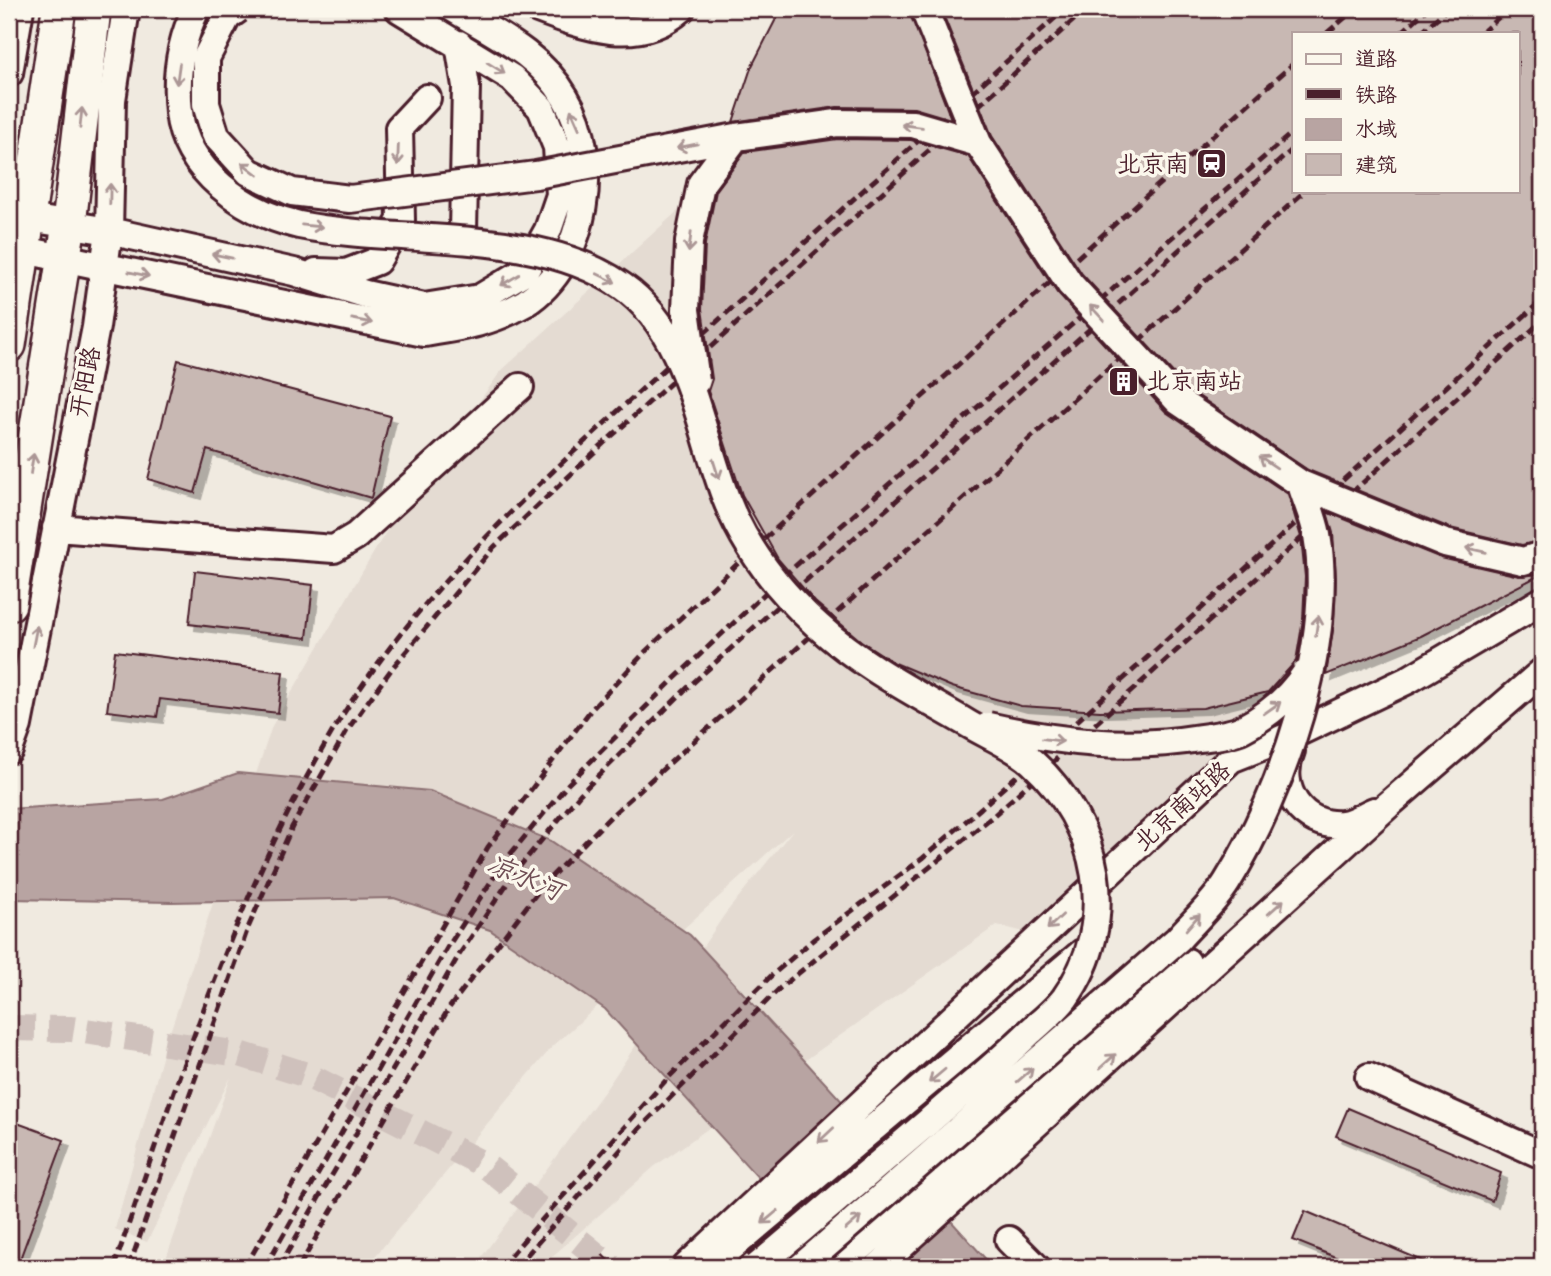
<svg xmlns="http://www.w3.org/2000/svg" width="1551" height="1276" font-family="'Playpen Sans','LXGW WenKai TC',sans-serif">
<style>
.built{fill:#e4dbd2;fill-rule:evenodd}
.water{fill:#b8a4a2;stroke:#8c6f72;stroke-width:2}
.building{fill:#c8b8b3;stroke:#4a1f2b;stroke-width:2;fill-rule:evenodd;filter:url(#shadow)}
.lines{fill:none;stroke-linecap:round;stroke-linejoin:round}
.minor-tunnel{stroke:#cfc1bc;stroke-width:26;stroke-dasharray:26 13;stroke-linecap:butt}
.minor-casing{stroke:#4a1f2b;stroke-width:32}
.major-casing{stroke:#4a1f2b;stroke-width:38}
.minor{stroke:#fbf7ec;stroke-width:26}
.major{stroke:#fbf7ec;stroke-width:33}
.rail{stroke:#4a1f2b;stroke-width:5;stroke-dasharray:10 5;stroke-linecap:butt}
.minor-bridge-casing{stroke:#4a1f2b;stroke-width:32;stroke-linecap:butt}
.minor-bridge{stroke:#fbf7ec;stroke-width:26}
.oneway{stroke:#ab9695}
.labels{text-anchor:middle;stroke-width:7;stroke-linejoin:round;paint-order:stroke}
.poi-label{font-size:24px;fill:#4a1f2b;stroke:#fbf7ec;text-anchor:end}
.street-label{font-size:24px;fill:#4a1f2b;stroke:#fbf7ec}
.water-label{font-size:26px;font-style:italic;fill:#704e55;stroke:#fbf7ec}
</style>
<defs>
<filter id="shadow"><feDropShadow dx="6" dy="6" stdDeviation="0" flood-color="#0004"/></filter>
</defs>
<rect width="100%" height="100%" fill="#f0eae0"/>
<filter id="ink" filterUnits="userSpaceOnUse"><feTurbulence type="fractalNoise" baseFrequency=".0143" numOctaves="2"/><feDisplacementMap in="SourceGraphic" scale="14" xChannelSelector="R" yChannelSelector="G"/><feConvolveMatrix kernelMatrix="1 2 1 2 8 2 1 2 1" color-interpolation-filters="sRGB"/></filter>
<g filter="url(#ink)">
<path class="built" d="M901,9H1542V471L1032,934L997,925L655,1166L540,1267H474L606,1089L725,914L793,830L552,1047L366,1267H163L231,1077L147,1242L115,1229L165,1047L272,726L384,535L501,371ZM1294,33H1518V191H1294Z"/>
<path class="water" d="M238,773L430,791L551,841L690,935L993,1267H839L605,1009L490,930L394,898L171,902L9,899V809L163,799Z"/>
<path class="building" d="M781,9H909L951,119L914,108L837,107L733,122L751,68Z
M941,9H1542V540L1522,545L1450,528L1308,470L1188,389L1082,274L992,136ZM1294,33H1518V191H1294Z
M838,139L911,140L968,156L1057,293L1166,412L1288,494L1301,537L1305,577L1303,620L1296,661L1268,692L1203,708L1100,711L1021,706L952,687L895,663L861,641L815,602L778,559L742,495L708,391L712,379L702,309L705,244L716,191L745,152Z
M178,360L390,416L371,498L207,450L195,493L148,479Z
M1327,512L1441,558L1519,576L1542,574L1421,636L1326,675L1334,624L1336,578L1333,533Z
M195,571L313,585L307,638L189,624Z
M115,651L283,672L278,713L160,699L157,717L107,711Z
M1348,1108L1501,1173L1492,1201L1336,1136Z
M9,1120L64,1140L17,1267H9Z
M1305,1211L1437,1267H1360L1293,1240Z
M596,1248L614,1267H574Z"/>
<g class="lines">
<path class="minor-tunnel" d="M9,1028L71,1029L240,1054L307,1075L485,1165L611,1267"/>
<defs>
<path id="minor" d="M538,9C585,27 638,47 681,9
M459,44L466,86L463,231
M9,73L20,9
M29,218L109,231L294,272L365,294L424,307L480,298L525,271L548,230L560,195L557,147L541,108L512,78L399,9
M24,250L424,333C462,327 491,323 525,303C588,263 602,157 565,97C540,54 495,34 454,9
M316,272L346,273L377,261L401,220L399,128L427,98
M56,528L334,549L356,536L520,387
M9,750L18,725L96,327L109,231L112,100L126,9
M1291,751C1275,788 1302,828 1343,824C1353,823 1364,815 1374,811
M1369,1077L1542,1155
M1009,1240L1036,1267
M686,1267L1231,759L1299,732L1408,680L1542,601
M708,1267L1082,953
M838,1267L1187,962
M878,1267L1388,805L1542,672"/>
<path id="major" d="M9,345L59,9
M9,604L69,224L94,9"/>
</defs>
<use href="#minor" class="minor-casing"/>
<use href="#major" class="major-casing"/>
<use href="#minor" class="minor"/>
<use href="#major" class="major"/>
<path class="rail" d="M1327,33L1355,9
M1401,33L1427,9
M1420,33L1447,9
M1481,33L1508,9
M114,1267C177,1084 234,896 334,729C421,584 567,457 692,344C816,233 940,121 1065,9
M129,1267L248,928L292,827L348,729L393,667L494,547L604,443L1086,9
M245,1267L488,847L590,711L646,651L752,550L1294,63
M265,1267L447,948L504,862L568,784L672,681L778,581L1294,131
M279,1267L459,955L515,872L580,794L684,691L793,592L1294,148
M299,1267L449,1008L543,885L612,815L1305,191
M500,1267L667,1079L771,976L814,939L923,858L981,808L1542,300
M516,1267L640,1128L780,988L992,817L1542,321"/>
<defs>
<path id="minor-bridge" d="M196,9C180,42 175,76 179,112C185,171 245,213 299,225C398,245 536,226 622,286C689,332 699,431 727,501C746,549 780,592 818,626C861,665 915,693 965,722C986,735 1013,745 1032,762C1100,824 1120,920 1065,998C1056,1010 1042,1021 1030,1032C998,1063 962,1092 928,1122C871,1170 814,1219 757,1267
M238,9L227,17L206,58V104L216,136L249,172L292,192L350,199L536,175L736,137L837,123L913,124L978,143
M924,9L978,143L1070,284L1178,401L1301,484L1445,543L1523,561L1542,555
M696,381L686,310L689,242L701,184L736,137
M988,726C1059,742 1127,750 1200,738C1213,736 1230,735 1242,729C1267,716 1290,697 1305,674
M801,1267L1178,939C1194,921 1214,903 1227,882C1283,792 1335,642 1317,535C1314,518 1306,501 1301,484"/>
</defs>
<use href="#minor-bridge" class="minor-bridge-casing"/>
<use href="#minor-bridge" class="minor-bridge"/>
</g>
<defs><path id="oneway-shaft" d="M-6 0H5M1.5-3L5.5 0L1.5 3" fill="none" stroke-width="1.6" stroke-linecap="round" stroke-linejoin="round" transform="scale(1.75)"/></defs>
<g class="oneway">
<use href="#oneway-shaft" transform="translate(496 68) rotate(32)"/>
<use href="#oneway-shaft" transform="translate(178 74) rotate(98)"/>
<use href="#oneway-shaft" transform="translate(81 118) rotate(-84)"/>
<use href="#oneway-shaft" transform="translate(575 119) rotate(-114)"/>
<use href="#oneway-shaft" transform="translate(912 126) rotate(-172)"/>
<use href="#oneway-shaft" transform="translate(687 146) rotate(169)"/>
<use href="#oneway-shaft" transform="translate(398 155) rotate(92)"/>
<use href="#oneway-shaft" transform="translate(250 169) rotate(-143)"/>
<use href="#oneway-shaft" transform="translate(110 194) rotate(-89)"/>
<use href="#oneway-shaft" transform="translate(312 226) rotate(6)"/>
<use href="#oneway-shaft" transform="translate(690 242) rotate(97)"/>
<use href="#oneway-shaft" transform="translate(222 256) rotate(-168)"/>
<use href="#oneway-shaft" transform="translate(139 274) rotate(12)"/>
<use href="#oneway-shaft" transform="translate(606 278) rotate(26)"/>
<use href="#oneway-shaft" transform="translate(510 280) rotate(149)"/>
<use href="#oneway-shaft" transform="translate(1097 313) rotate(-133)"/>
<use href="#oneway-shaft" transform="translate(362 321) rotate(11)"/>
<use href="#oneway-shaft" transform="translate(1268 462) rotate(-146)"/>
<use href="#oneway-shaft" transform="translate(32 464) rotate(-81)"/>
<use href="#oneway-shaft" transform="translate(716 469) rotate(72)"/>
<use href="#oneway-shaft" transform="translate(1476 550) rotate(-167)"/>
<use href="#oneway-shaft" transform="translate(1317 626) rotate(-82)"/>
<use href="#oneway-shaft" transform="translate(35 636) rotate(-79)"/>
<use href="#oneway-shaft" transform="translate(1272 708) rotate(-35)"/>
<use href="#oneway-shaft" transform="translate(1053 740) rotate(8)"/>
<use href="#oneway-shaft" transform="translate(1276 907) rotate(-42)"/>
<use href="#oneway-shaft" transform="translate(1055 922) rotate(137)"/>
<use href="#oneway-shaft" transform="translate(1193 922) rotate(-49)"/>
<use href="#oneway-shaft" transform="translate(1108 1061) rotate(-42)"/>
<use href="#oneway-shaft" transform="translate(1025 1075) rotate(-41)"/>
<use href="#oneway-shaft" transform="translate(937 1076) rotate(140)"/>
<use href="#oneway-shaft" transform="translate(826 1135) rotate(137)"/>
<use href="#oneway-shaft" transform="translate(770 1217) rotate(140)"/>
<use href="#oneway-shaft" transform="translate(853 1223) rotate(-41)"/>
</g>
</g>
<defs>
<symbol id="station-square" viewBox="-11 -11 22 22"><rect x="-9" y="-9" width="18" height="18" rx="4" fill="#4a1f2b" stroke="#fbf7ec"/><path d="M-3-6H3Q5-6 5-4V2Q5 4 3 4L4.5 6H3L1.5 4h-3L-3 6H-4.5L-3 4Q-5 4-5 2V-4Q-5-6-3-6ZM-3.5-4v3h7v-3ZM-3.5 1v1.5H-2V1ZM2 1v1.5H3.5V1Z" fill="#fff"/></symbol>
<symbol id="building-square" viewBox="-11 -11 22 22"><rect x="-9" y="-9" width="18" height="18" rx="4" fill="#4a1f2b" stroke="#fbf7ec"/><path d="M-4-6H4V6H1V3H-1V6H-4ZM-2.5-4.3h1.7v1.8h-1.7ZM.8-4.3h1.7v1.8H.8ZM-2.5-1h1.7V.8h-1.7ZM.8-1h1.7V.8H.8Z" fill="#fff"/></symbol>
</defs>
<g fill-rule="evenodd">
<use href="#station-square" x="1194" y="146" width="35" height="35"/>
<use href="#building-square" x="1106" y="364" width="35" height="35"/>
</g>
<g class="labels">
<g class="poi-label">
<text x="1189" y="172">北京南</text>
<text x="1146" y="389" text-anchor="start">北京南站</text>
</g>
<g class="street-label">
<text transform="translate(85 382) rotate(-79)" y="8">开阳路</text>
<text transform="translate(1182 806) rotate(-42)" y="8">北京南站路</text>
</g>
<g class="water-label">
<text transform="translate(525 877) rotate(23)" y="9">凉水河</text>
</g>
</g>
<rect width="1551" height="1276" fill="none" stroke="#fbf7ec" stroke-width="35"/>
<rect x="18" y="18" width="1516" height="1241" fill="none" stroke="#4a1f2b" stroke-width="2.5" filter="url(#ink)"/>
<rect x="1292" y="32" width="228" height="161" fill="#fbf7ec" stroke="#b4a19f" stroke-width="2"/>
<rect x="1306" y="54" width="35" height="10" fill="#fbf7ec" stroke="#b4a19f" stroke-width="2"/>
<text x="1355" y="66" font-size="21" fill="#4a1f2b">道路</text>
<rect x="1306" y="89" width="35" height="10" fill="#4a1f2b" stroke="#b4a19f" stroke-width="2"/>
<text x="1355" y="102" font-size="21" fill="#4a1f2b">铁路</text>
<rect x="1306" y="119" width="35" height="21" fill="#b8a4a2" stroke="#b4a19f" stroke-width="2"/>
<text x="1355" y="136" font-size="21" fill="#4a1f2b">水域</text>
<rect x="1306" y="154" width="35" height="21" fill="#c8b8b3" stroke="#b4a19f" stroke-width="2"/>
<text x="1355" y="172" font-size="21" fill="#4a1f2b">建筑</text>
</svg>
